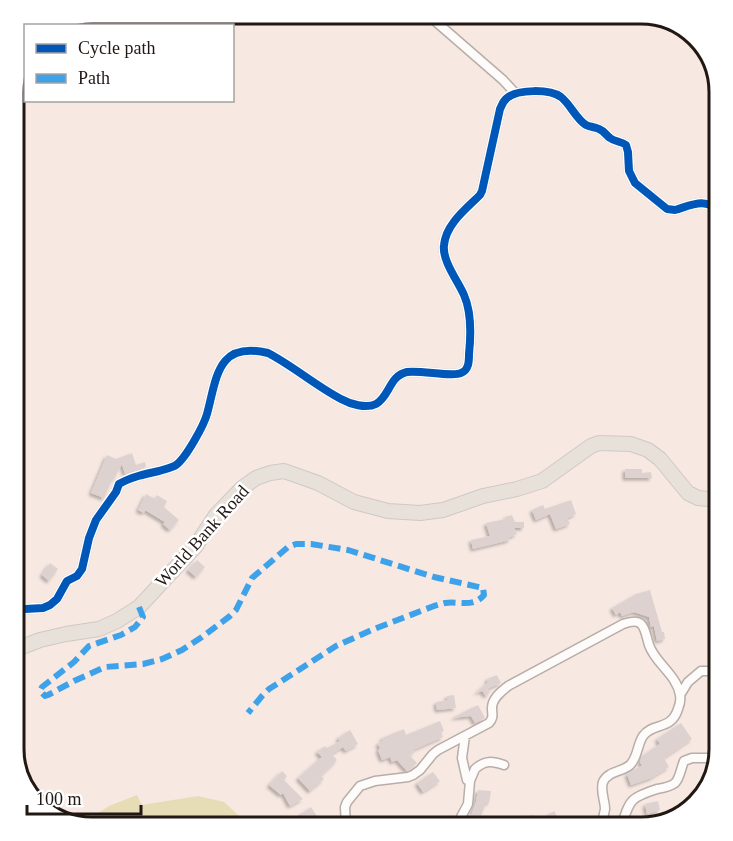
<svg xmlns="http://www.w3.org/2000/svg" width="733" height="841" font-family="'Times New Roman',serif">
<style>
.green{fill:#e6dcb6}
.building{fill:#ded2d0;filter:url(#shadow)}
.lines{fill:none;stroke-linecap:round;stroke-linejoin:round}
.lane-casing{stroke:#b8ada8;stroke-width:8}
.street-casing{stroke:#b8ada8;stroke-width:11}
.primary-casing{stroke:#cfc9c6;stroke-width:16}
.lane{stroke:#fefcfb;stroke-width:4.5}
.street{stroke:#fefcfb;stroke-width:8}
.primary{stroke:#e8e1da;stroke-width:14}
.quiet{stroke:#3ea2ea;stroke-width:6;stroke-dasharray:12 6;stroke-linecap:butt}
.cycleway-casing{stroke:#fff;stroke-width:11}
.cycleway{stroke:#0057b8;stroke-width:8}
.labels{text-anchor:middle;stroke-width:5;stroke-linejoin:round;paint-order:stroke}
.street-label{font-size:18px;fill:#211814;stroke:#fff}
.rim{fill:none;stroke:#211814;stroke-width:3}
</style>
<defs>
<filter id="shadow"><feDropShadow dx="-2.5" dy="2.5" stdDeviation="1.5" flood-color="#0004"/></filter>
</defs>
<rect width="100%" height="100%" fill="#f7e8e2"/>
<path class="green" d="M137,795L142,805L198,796L224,802L251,827H92L82,825L83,823L109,806Z"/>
<path class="building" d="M132,453L136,465L145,462L146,467L125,474L122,464L114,479L113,478L104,498L91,493L107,455L116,459Z
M625,469H642V473L651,472L652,478H625Z
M146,494L155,499L157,495L167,501L164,507L179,520L170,530L163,524L165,522L145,510L144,513L138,510Z
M571,500L576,514L567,518L570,524L556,529L550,514L536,520L532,510L543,505L545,509Z
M512,515L515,522H524V528H514L517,534L510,537V540L473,549L471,540L490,536L486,523L506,519L505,517Z
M197,560L205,567L196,577L188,570Z
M50,563L58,569L49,581L42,575Z
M650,590L662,632H664L665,639L657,641L654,626L651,627L649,617L634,612L622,616L620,612L616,615L612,608L636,594Z
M497,675L501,683L487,689L490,692L486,696L482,691L476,693L488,682L487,679Z
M454,695L456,708L437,710L436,702L447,700V696Z
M478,705L485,718L475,723L471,716L452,718Z
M440,721L444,731L441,732L443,737L413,750L414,753L409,755L417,763L410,769L407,771L397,760L392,762L390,757L382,760L378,750L380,749L378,743L383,741L382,738L404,729L406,735Z
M681,723L692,739L664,758L669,767L651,778L631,785L627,774L635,769L642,766L640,762L642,756L660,744L657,739Z
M350,730L358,744L346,751L343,747L332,754L337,760L321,776L324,779L310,791L298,778L322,757L317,752L325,746L327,748L340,741L338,738Z
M282,771L287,776L284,780L303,799L290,806L283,793L281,795L269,785Z
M433,772L440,781L423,792L417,783Z
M478,790L491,791L489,803H486L480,818H478L469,827H455L459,823L465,822L470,814L471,816L476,802Z
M658,801L660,810L647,814L645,804Z
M311,807L324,827H309L301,814Z
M554,811L560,821L549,827H527L526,816L534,815L536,823Z"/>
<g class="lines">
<defs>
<path id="lane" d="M550,14L554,15"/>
<path id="street" d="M427,14L503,80L515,93
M14,612L25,609L43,608L50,605L57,599L67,581L77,576L82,569L89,538L96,520L116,492L119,484C131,477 145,474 159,471C164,469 172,468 176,465C186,458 204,425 207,414C217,377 217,341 268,353C293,366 316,386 341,399C350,404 366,409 376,404C390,396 389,376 407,372C420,370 453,377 461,373C469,370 469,361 469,354C471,335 472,313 464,295C458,281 442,261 444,245C446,224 466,209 480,195L482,191L500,109C502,105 503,101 507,98C518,89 550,89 561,97C571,105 576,119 586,125C590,127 595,127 599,129C604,131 606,135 610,138C615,142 621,141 626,145L628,152L629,171L635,183L667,209L675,210C692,205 706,197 719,212
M680,695L688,682L701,671H719
M465,736L462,758L467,780L470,781L475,769C485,760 492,761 504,765
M461,817L468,804L470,781
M346,827L345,807L347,802L360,786L375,781L408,777L413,775L420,770L433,754L438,750L489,723C494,717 492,715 492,708C492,698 502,691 508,686L623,624C645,616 644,629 649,645C655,663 677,675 680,695C681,700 680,704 678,709C671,731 653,722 643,736C637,745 638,757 630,765C622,772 608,771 603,782C600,790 605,801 605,809C604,815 602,822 601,827
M621,827C630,800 629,798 657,789C663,788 670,787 675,783C680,778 681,768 684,761L692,758H711L715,755L719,743"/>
<path id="primary" d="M14,650L40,640L66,634L99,629L117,621L139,607L195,547L216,515L242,488L256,478L270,473L284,471L318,483L354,502L388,511L420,513L443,510L483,496L517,489L542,481L591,446L599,443L631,444L648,450L660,459L688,493L698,498L719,500"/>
</defs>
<use href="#lane" class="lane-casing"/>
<use href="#street" class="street-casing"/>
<use href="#primary" class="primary-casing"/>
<use href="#lane" class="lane"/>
<use href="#street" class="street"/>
<use href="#primary" class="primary"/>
<path class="quiet" d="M139,607L143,617L135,627L121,635L89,646L74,662L42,687L40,691L45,696L48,695L74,681L105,667L143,664L162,659L182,650L202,637L230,616L236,610L252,578L288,547L296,544H311L348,550L434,577L483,588L484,595C473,608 459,601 445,603C441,604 438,605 434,606L374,629L336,646L269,689L262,696L248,713"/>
<defs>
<path id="cycleway" d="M14,612L25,609L43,608L50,605L57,599L67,581L77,576L82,569L89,538L96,520L116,492L119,484C131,477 145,474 159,471C164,469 172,468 176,465C186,458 204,425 207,414C217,377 217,341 268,353C293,366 316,386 341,399C350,404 366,409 376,404C390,396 389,376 407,372C420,370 453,377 461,373C469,370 469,361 469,354C471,335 472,313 464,295C458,281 442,261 444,245C446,224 466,209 480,195L482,191L500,109C502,105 503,101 507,98C518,89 550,89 561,97C571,105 576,119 586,125C590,127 595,127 599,129C604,131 606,135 610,138C615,142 621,141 626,145L628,152L629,171L635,183L667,209L675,210C692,205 706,197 719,212"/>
</defs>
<use href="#cycleway" class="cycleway-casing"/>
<use href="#cycleway" class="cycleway"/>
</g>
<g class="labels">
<g class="street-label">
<text transform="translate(202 536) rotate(-48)" y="6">World Bank Road</text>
</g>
</g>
<path d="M0 0H733V841H0ZM92 24H641A68 68 0 0 1 709 92V749A68 68 0 0 1 641 817H92A68 68 0 0 1 24 749V92A68 68 0 0 1 92 24Z" fill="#fff" fill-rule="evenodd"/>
<path class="rim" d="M92 24H641A68 68 0 0 1 709 92V749A68 68 0 0 1 641 817H92A68 68 0 0 1 24 749V92A68 68 0 0 1 92 24Z"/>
<rect x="24" y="24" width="210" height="78" fill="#ffffff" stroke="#a6a3a1" stroke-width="1.5"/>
<rect x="36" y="44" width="30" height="9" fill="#0057b8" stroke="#a6a3a1" stroke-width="1.5"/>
<text x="78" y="54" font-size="18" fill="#211814">Cycle path</text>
<rect x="36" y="74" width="30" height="9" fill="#3ea2ea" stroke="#a6a3a1" stroke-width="1.5"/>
<text x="78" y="84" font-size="18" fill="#211814">Path</text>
<path d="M27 805v9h114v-9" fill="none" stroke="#211814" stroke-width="3"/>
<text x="36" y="805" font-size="18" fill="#211814" stroke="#ffffff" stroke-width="4.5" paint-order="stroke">100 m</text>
</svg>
